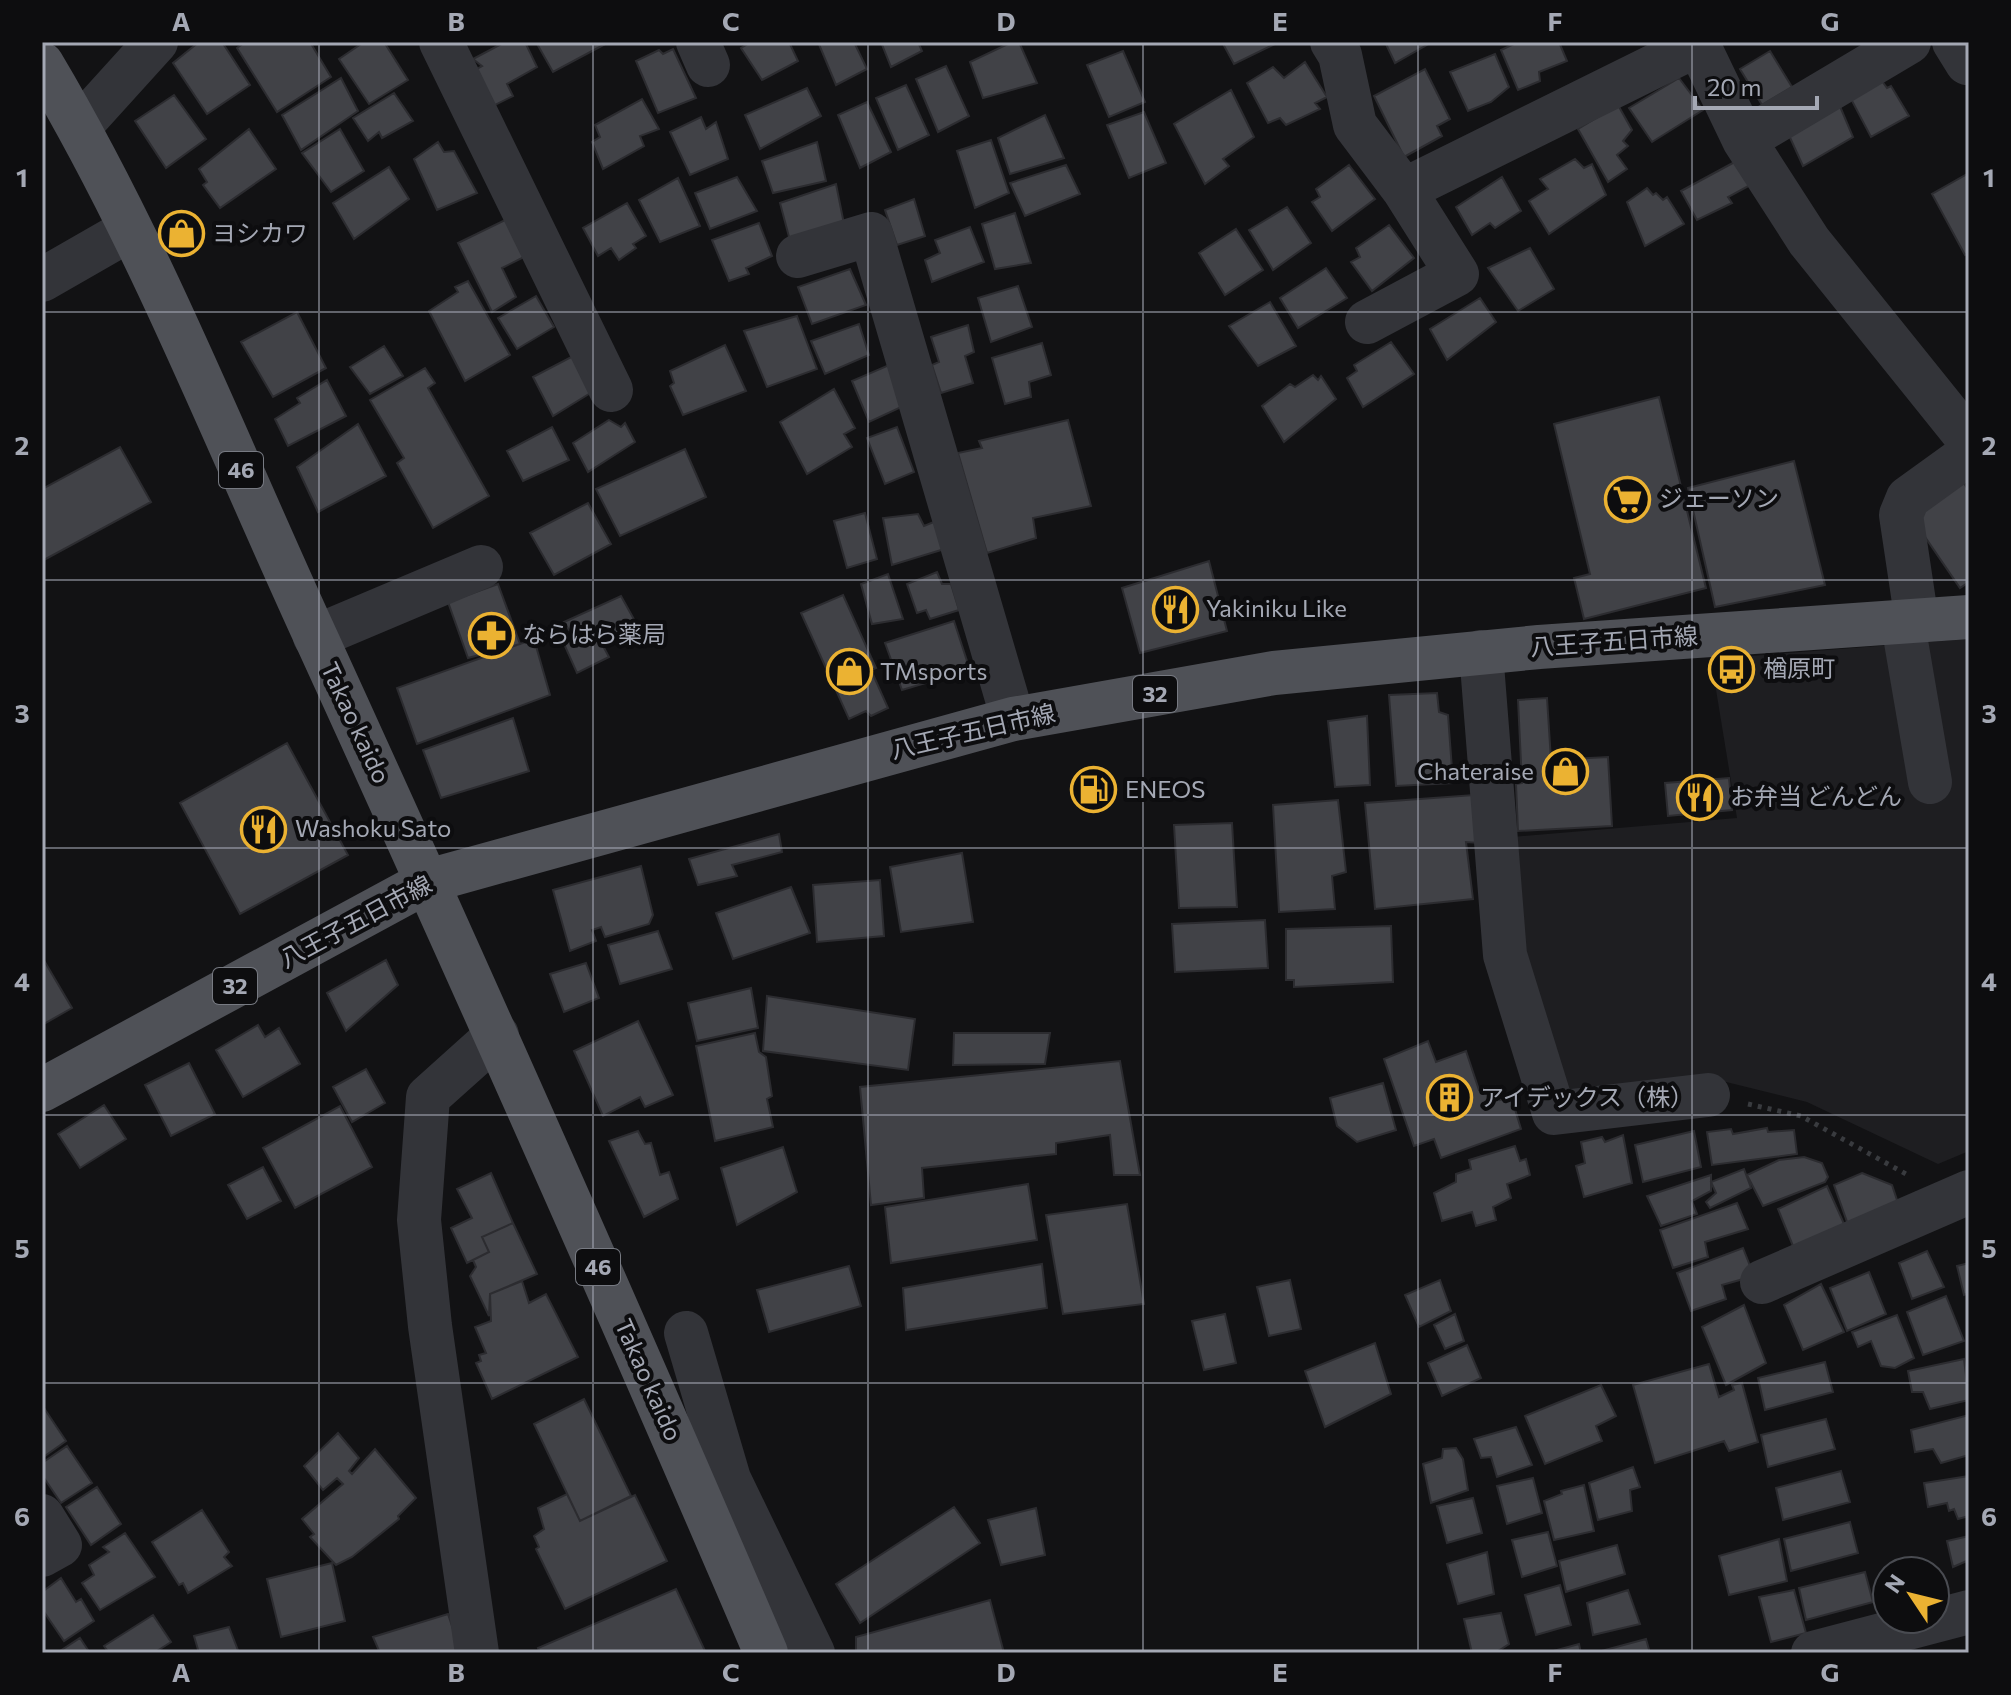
<svg xmlns="http://www.w3.org/2000/svg" width="2011" height="1695" font-family="Commissioner,'Noto Sans JP',sans-serif">
<style>
.built{fill:#1e1e21}
.building{fill:#414247;stroke:#2c2c30;stroke-width:2}
.lines{fill:none;stroke-linecap:round;stroke-linejoin:round}
.path{stroke:#393b3f;stroke-width:5;stroke-dasharray:4 6;stroke-linecap:butt}
.minor{stroke:#333439;stroke-width:44}
.major{stroke:#4f5157;stroke-width:44}
.grid{fill:none;stroke:#a4a8b4;stroke-width:2;stroke-opacity:0.55}
.labels{text-anchor:middle;stroke-width:8;stroke-linejoin:round;paint-order:stroke}
.shield{fill:#0d0d0f;stroke:#777a82;stroke-width:2}
.shield-label{font-size:22px;font-weight:bold;fill:#a4a8b4}
.poi-label{font-size:24px;fill:#a4a8b4;stroke:#0d0d0f;text-anchor:start}
.street-label{font-size:24px;fill:#a4a8b4;stroke:#0d0d0f}
.neatline{fill:none;stroke:#a4a8b4;stroke-width:3}
.grid-label{font-size:26px;text-anchor:middle;font-weight:bold;fill:#a4a8b4}
</style>
<rect width="100%" height="100%" fill="#121214"/>
<path class="built" d="M1969,639V1151L1938,1164L1807,1102L1710,1078L1570,1097L1526,951L1512,837L1737,818L1711,659Z"/>
<path class="building" d="M199,42H222L250,85L207,114L173,63Z
M245,42H310L331,77L277,112L237,48Z
M364,42H384L408,80L369,104L339,59Z
M505,42H525L537,67L507,84L513,96L483,111L464,76L482,66L473,59Z
M536,42H609L553,72Z
M751,42H789L798,61L762,80L741,48Z
M818,42H854L867,69L836,85Z
M881,42H918L922,51L891,67Z
M1012,42H1019L1037,83L983,98L970,62Z
M1222,42H1279L1234,64Z
M1385,42H1432L1395,63Z
M1518,42H1559L1567,61L1539,72L1540,81L1518,90L1501,50Z
M673,49L696,98L658,113L636,61L659,50L663,54Z
M1123,51L1145,102L1109,117L1087,65Z
M1770,51L1792,87L1762,105L1740,69Z
M1495,54L1509,87L1491,102L1468,111L1450,72Z
M1305,62L1327,97L1315,103L1320,109L1286,125L1280,118L1268,123L1247,83L1273,67L1284,78Z
M946,66L969,116L938,132L916,79Z
M1425,69L1450,119L1437,126L1442,136L1404,157L1374,96Z
M341,78L358,111L301,150L282,115Z
M1679,78L1703,110L1652,142L1629,108Z
M1882,81L1887,88L1891,86L1909,116L1871,137L1851,99Z
M906,85L929,135L898,150L876,98Z
M807,88L821,116L760,149L745,115Z
M1231,90L1254,137L1223,159L1229,166L1205,184L1174,124Z
M394,93L413,121L382,138L379,132L368,141L353,118Z
M174,95L206,139L166,168L135,121Z
M642,99L659,129L640,136L644,146L603,169L592,142L600,137L595,125Z
M867,102L891,152L860,168L838,115Z
M1839,104L1853,137L1803,166L1787,131Z
M1618,105L1632,130L1623,141L1628,146L1617,155L1627,169L1608,182L1578,129Z
M1144,112L1166,163L1129,178L1107,125Z
M1045,115L1064,158L1010,174L998,138Z
M701,117L706,129L716,122L728,159L690,175L670,132Z
M249,129L276,169L220,208L203,185L207,182L199,169Z
M340,129L364,171L331,192L302,153Z
M991,140L1009,193L975,208L957,151Z
M438,142L444,152L454,151L477,193L437,210L414,159Z
M817,142L826,181L773,193L762,161Z
M1742,158L1754,183L1728,197L1732,203L1697,220L1681,191Z
M1575,159L1584,168L1592,164L1606,195L1549,234L1529,201L1548,189L1540,179Z
M1066,165L1080,194L1025,216L1010,183Z
M1349,165L1375,199L1332,231L1312,202L1320,197L1316,189Z
M389,167L409,199L354,239L333,203Z
M1969,173V253L1965,255L1932,194Z
M737,177L757,211L710,229L695,193Z
M1502,177L1521,211L1495,228L1490,223L1472,235L1456,207Z
M678,178L700,226L660,242L639,200Z
M836,184L844,224L793,252L780,203Z
M1647,188L1653,195L1656,193L1663,200L1667,197L1684,224L1645,246L1627,202Z
M914,199L925,236L897,245L885,210Z
M627,203L646,236L633,244L636,248L619,260L611,248L598,256L583,228Z
M1287,207L1311,243L1273,270L1249,230Z
M1015,213L1031,263L995,269L982,224Z
M507,219L524,257L502,268L516,297L492,312L458,243Z
M759,223L772,256L746,268L749,274L729,281L712,240Z
M1389,225L1414,258L1372,291L1351,262L1360,257L1356,248Z
M970,227L984,262L932,282L925,260L940,253L935,240Z
M1236,229L1263,270L1225,295L1199,253Z
M1530,248L1554,289L1518,311L1488,268Z
M1326,268L1347,298L1298,328L1280,298Z
M850,269L866,305L812,324L798,287Z
M468,281L510,355L465,381L429,311L458,292L455,287Z
M1018,286L1032,327L991,342L978,298Z
M536,296L554,327L517,349L498,318Z
M1480,298L1496,322L1447,360L1430,329Z
M1270,302L1296,346L1258,366L1229,326Z
M297,312L326,368L273,397L241,342Z
M797,316L817,369L767,387L744,331Z
M859,324L869,355L825,374L811,341Z
M968,325L974,352L965,356L973,383L941,393L932,365L939,362L931,337Z
M1391,342L1414,374L1363,407L1347,378L1357,371L1354,365Z
M1042,343L1051,375L1029,382L1031,397L1005,404L992,358Z
M725,345L746,391L683,415L670,386L674,383L670,371Z
M384,346L403,376L370,394L350,367Z
M575,355L597,389L553,416L533,377Z
M896,362L910,403L869,422L852,381Z
M425,368L435,383L428,388L489,496L433,528L397,463L404,458L370,400Z
M1313,375L1318,380L1321,376L1336,399L1284,442L1262,406L1290,384L1295,387Z
M327,380L346,416L288,446L275,419L300,403L297,398Z
M834,389L855,428L844,434L852,447L807,474L780,422Z
M1659,397L1706,588L1584,619L1574,578L1590,574L1554,424Z
M609,420L621,427L625,423L635,442L588,472L573,443Z
M1068,420L1091,506L1033,518L1036,538L987,553L958,453L982,448L979,441Z
M358,424L386,476L318,512L297,467Z
M552,427L569,460L523,481L507,451Z
M897,427L914,472L885,484L867,438Z
M120,447L151,502L42,561V489Z
M685,449L706,497L620,536L596,489Z
M1794,461L1825,585L1715,607L1688,488Z
M1960,477L1969,491V582L1960,588L1908,512Z
M588,503L611,544L554,575L530,533Z
M865,513L877,559L847,568L834,521Z
M918,514L924,526L941,519L951,547L892,565L883,518Z
M1209,561L1227,631L1140,653L1122,588Z
M937,572L942,584H951L959,610L930,619L926,610L917,613L907,584Z
M888,574L903,619L872,624L861,584Z
M498,584L520,644L468,658L448,602Z
M843,595L876,668L871,670L888,708L871,716L866,711L849,719L801,613Z
M621,596L636,623L602,644L609,657L577,673L560,635L571,633L564,622Z
M954,621L967,661L963,672L902,690L885,643Z
M534,639L550,695L417,744L397,688Z
M1437,693L1439,712L1448,715L1453,783L1396,786L1389,695Z
M1547,698L1551,760L1608,757L1612,826L1518,831L1516,784L1522,783L1518,700Z
M1367,716L1370,785L1335,787L1328,721Z
M513,718L529,771L441,798L423,750Z
M287,743L348,855L240,914L180,803Z
M1729,778L1732,810L1668,816L1665,783Z
M1474,795L1479,843L1466,842L1473,899L1375,909L1365,803Z
M1338,800L1346,872L1332,876L1335,909L1279,912L1273,805Z
M1232,823L1237,907L1179,908L1174,825Z
M779,834L782,852L732,865L737,876L698,885L689,859Z
M962,853L973,922L901,932L890,867Z
M641,866L653,915L649,924L605,937L601,927L592,930L596,941L570,951L553,890Z
M880,880L884,936L817,942L813,885Z
M791,887L810,933L733,959L716,913Z
M1265,920L1268,968L1175,972L1172,924Z
M1391,926L1393,982L1294,987V980H1286V929Z
M658,931L672,969L620,984L608,945Z
M42,957L72,1008L42,1025Z
M386,960L398,985L346,1031L327,993Z
M586,963L599,998L564,1012L550,974Z
M751,988L758,1028L697,1041L688,1003Z
M767,996L915,1019L908,1070L763,1051Z
M638,1021L673,1095L645,1107L640,1097L603,1116L574,1051Z
M258,1025L265,1037L279,1028L300,1064L243,1097L216,1050Z
M755,1033L759,1052L766,1057L772,1096L767,1099L773,1127L715,1141L696,1046Z
M954,1033H1050L1045,1064L953,1065Z
M1428,1041L1436,1062L1466,1051L1479,1090L1495,1086L1500,1100L1511,1096L1521,1129L1441,1158L1434,1139L1414,1146L1384,1059Z
M1120,1061L1140,1175H1114L1110,1135L1056,1143V1154L922,1168L924,1198L871,1205L860,1087Z
M189,1063L215,1114L171,1136L145,1085Z
M366,1069L385,1103L352,1122L333,1087Z
M1383,1083L1396,1130L1357,1142L1337,1126L1330,1098Z
M104,1105L126,1139L80,1168L58,1134Z
M340,1106L372,1167L295,1208L263,1148Z
M1767,1128L1768,1132L1794,1130L1797,1154L1712,1165L1707,1132L1731,1129L1733,1134Z
M638,1131L645,1144L651,1143L660,1175L669,1172L678,1199L644,1217L609,1141Z
M1694,1131L1701,1167L1643,1182L1635,1145Z
M1623,1135L1632,1183L1584,1197L1576,1166L1585,1163L1581,1142L1602,1137L1605,1142Z
M1515,1146L1520,1161L1526,1159L1530,1175L1507,1184L1511,1198L1493,1207L1496,1220L1476,1226L1472,1212L1442,1221L1434,1193L1456,1182V1174L1471,1169L1469,1160Z
M783,1147L797,1192L737,1225L721,1168Z
M1804,1157L1822,1163L1828,1177L1825,1182L1763,1206L1747,1175L1779,1160Z
M263,1167L281,1201L247,1219L228,1185Z
M1744,1169L1751,1188L1710,1208L1706,1202L1716,1193L1711,1182Z
M491,1173L513,1223L482,1237L489,1252L467,1263L451,1228L472,1218L457,1189Z
M1862,1173L1892,1185L1900,1209L1851,1233L1834,1185Z
M1711,1175V1191L1692,1201L1697,1214L1661,1226L1647,1196Z
M1028,1184L1037,1240L891,1263L885,1207Z
M1827,1186L1845,1226L1795,1251L1778,1209Z
M1737,1203L1748,1229L1705,1242L1708,1257L1673,1268L1660,1230Z
M1127,1204L1144,1304L1063,1314L1046,1215Z
M513,1223L537,1274L490,1294L489,1316L470,1276L476,1267L473,1260L489,1252L482,1237Z
M1743,1248L1754,1276L1722,1285L1726,1299L1691,1311L1677,1273Z
M1927,1251L1944,1287L1912,1299L1899,1263Z
M1969,1263V1293L1964,1295L1957,1266Z
M1042,1264L1047,1308L906,1330L903,1288Z
M849,1266L861,1306L769,1332L757,1290Z
M1869,1272L1886,1314L1847,1331L1830,1288Z
M1290,1280L1301,1329L1269,1336L1257,1287Z
M1440,1280L1451,1311L1419,1327L1405,1295Z
M522,1281L529,1303L546,1294L578,1357L492,1399L476,1363L481,1361L479,1355L486,1353L475,1327L491,1321L490,1294Z
M1821,1284L1844,1332L1803,1350L1784,1305Z
M1946,1296L1964,1341L1923,1355L1907,1312Z
M1744,1305L1766,1363L1726,1385L1702,1327Z
M1225,1314L1236,1363L1204,1370L1192,1321Z
M1455,1314L1464,1341L1445,1349L1434,1325Z
M1897,1315L1914,1358L1895,1368L1881,1366L1871,1341L1858,1347L1852,1332Z
M1375,1343L1391,1394L1325,1427L1305,1371Z
M1467,1345L1481,1378L1442,1396L1428,1363Z
M1964,1359L1969,1400L1930,1409L1923,1392H1912L1908,1371Z
M1825,1362L1833,1392L1765,1410L1758,1378Z
M1709,1364L1719,1397L1734,1390L1732,1385L1742,1383L1758,1442L1729,1451L1724,1441L1655,1463L1633,1385Z
M1601,1385L1616,1416L1596,1426L1602,1441L1545,1464L1525,1416Z
M584,1399L631,1496L580,1521L534,1424Z
M42,1405L66,1441L42,1458Z
M1969,1415V1455L1941,1463L1933,1449L1915,1452L1911,1430Z
M1826,1419L1835,1449L1768,1467L1761,1435Z
M1516,1427L1532,1465L1497,1477L1491,1457L1481,1458L1474,1439Z
M338,1433L359,1458L349,1471L352,1474L375,1449L416,1498L398,1516L399,1519L352,1557L336,1565L310,1537L314,1534L302,1519L343,1484L337,1478L323,1490L304,1466Z
M67,1446L92,1483L61,1503L42,1475V1463Z
M1456,1448L1463,1459L1468,1490L1431,1503L1423,1464L1442,1458L1443,1449Z
M1633,1467L1640,1487L1630,1490L1632,1511L1598,1520L1589,1483Z
M1841,1471L1850,1502L1783,1520L1776,1488Z
M1969,1476V1516L1958,1519L1954,1509L1949,1511L1947,1503L1928,1507L1924,1483Z
M1533,1478L1542,1513L1507,1524L1497,1486Z
M1584,1485L1594,1531L1554,1540L1544,1501L1562,1494L1561,1491Z
M97,1487L121,1524L91,1545L66,1507Z
M567,1494L580,1521L635,1495L667,1561L565,1609L536,1549L539,1547L534,1536L544,1529L538,1508Z
M1473,1498L1482,1533L1447,1543L1437,1506Z
M954,1507L980,1543L860,1623L836,1584Z
M1036,1508L1045,1555L1001,1565L988,1520Z
M202,1510L229,1552L224,1557L232,1566L188,1593L183,1583L179,1585L152,1542Z
M1850,1522L1858,1553L1791,1571L1784,1539Z
M1548,1532L1557,1566L1522,1577L1512,1540Z
M125,1533L155,1577L100,1610L82,1583L94,1575L89,1565L109,1552L103,1547Z
M1969,1536V1560L1953,1567L1947,1541Z
M1779,1539L1787,1581L1729,1595L1719,1556Z
M1617,1545L1625,1574L1566,1592L1559,1561Z
M1487,1552L1494,1594L1458,1604L1447,1564Z
M332,1563L345,1621L281,1637L267,1579Z
M1865,1572L1873,1602L1806,1620L1799,1588Z
M61,1578L76,1602L81,1599L94,1621L64,1641L42,1609V1592Z
M1560,1585L1571,1625L1536,1635L1525,1595Z
M676,1589L706,1653H540L538,1648Z
M1628,1590L1640,1624L1593,1635L1587,1603Z
M1794,1590L1806,1633L1771,1642L1759,1597Z
M990,1600L1004,1653H856V1637Z
M1501,1613L1509,1644L1495,1653H1472L1464,1619Z
M448,1614L461,1653H380L373,1637Z
M153,1615L171,1642L154,1653H109L104,1646Z
M229,1627L239,1653H199L194,1636Z
M80,1638L90,1653H57Z
M1646,1639L1650,1653H1594Z
M1579,1644L1581,1653H1546Z"/>
<g class="lines">
<path class="path" d="M1748,1104L1801,1116L1906,1174"/>
<path class="minor" d="M441,42L611,390
M698,42L708,65
M1332,42L1340,55L1355,125L1404,190L1457,274L1367,322
M1697,42L1744,140L1809,241L1969,440
M1954,42L1967,63
M79,127L156,42
M1744,140L1909,42
M1404,190L1699,44
M798,256L871,234L1013,719
M42,280L129,230
M1917,622L1901,515L1908,498L1969,454
M1903,624L1930,782
M315,637L481,567
M1481,652L1505,955L1554,1113L1708,1095
M1762,1282L1969,1192
M686,1333L729,1479
M696,1489L729,1479L813,1653
M42,1516L60,1545L42,1555
M477,1653L430,1326L419,1220L428,1097L497,1035
M1813,1653L1969,1612"/>
<path class="major" d="M42,64C151,247 229,449 318,642C471,977 621,1314 766,1653
M42,1090L428,881L1013,719L1274,673L1539,647L1969,617"/>
</g>
<path class="grid" d="M319,42V1653M593,42V1653M868,42V1653M1143,42V1653M1418,42V1653M1692,42V1653M42,312H1969M42,580H1969M42,848H1969M42,1115H1969M42,1383H1969"/>
<defs>
<symbol id="shop-ring" viewBox="-11 -11 22 22"><circle r="9.5" fill="#0d0d0f" stroke="#ebb232" stroke-width="1.5"/><path d="M-5-2.5h2.3a2.7 3.5 0 0 1 5.4 0H5L5.5 6h-11ZM-1.5-2.5h3a1.5 2.3 0 0 0-3 0Z" fill="#ebb232"/></symbol>
<symbol id="supermarket-ring" viewBox="-11 -11 22 22"><circle r="9.5" fill="#0d0d0f" stroke="#ebb232" stroke-width="1.5"/><path d="M-6-5.5h2.5l.6 2H6L4.5 2H-2.5L-4.4-4H-6ZM-1.5 3.2a1.3 1.3 0 1 0 .1 0ZM3 3.2a1.3 1.3 0 1 0 .1 0Z" fill="#ebb232"/></symbol>
<symbol id="restaurant-ring" viewBox="-11 -11 22 22"><circle r="9.5" fill="#0d0d0f" stroke="#ebb232" stroke-width="1.5"/><path d="M-5-6h1v4h1v-4h1v4h1v-4h1v5L-1.5 .5V6h-2V.5L-5-1ZM5-6V6H3V1.5H1.5Q1.5-4 5-6Z" fill="#ebb232"/></symbol>
<symbol id="pharmacy-ring" viewBox="-11 -11 22 22"><circle r="9.5" fill="#0d0d0f" stroke="#ebb232" stroke-width="1.5"/><path d="M-2-6h4v4h4v4h-4v4h-4v-4h-4v-4h4Z" fill="#ebb232"/></symbol>
<symbol id="bus-ring" viewBox="-11 -11 22 22"><circle r="9.5" fill="#0d0d0f" stroke="#ebb232" stroke-width="1.5"/><path d="M-5-6H5V4H4V6H2V4H-2V6H-4V4H-5ZM-3.5-4V0h7V-4ZM-3.5 1.2v1.5H-2V1.2ZM2 1.2v1.5H3.5V1.2Z" fill="#ebb232"/></symbol>
<symbol id="fuel-ring" viewBox="-11 -11 22 22"><circle r="9.5" fill="#0d0d0f" stroke="#ebb232" stroke-width="1.5"/><path d="M-5.5-6h7V0h2V4h1.3V-2.5L3-4.5l.8-.8L6-3V5H2.5V1h-1V6h-7ZM-4.2-4.7v3.2H.2V-4.7Z" fill="#ebb232"/></symbol>
<symbol id="building-ring" viewBox="-11 -11 22 22"><circle r="9.5" fill="#0d0d0f" stroke="#ebb232" stroke-width="1.5"/><path d="M-4-6H4V6H1V3H-1V6H-4ZM-2.5-4.3h1.7v1.8h-1.7ZM.8-4.3h1.7v1.8H.8ZM-2.5-1h1.7V.8h-1.7ZM.8-1h1.7V.8H.8Z" fill="#ebb232"/></symbol>
</defs>
<g fill-rule="evenodd">
<use href="#shop-ring" x="156" y="208" width="51" height="51"/>
<use href="#supermarket-ring" x="1602" y="474" width="51" height="51"/>
<use href="#restaurant-ring" x="1150" y="584" width="51" height="51"/>
<use href="#pharmacy-ring" x="466" y="610" width="51" height="51"/>
<use href="#bus-ring" x="1706" y="644" width="51" height="51"/>
<use href="#shop-ring" x="824" y="646" width="51" height="51"/>
<use href="#shop-ring" x="1540" y="746" width="51" height="51"/>
<use href="#fuel-ring" x="1068" y="764" width="51" height="51"/>
<use href="#restaurant-ring" x="1674" y="772" width="51" height="51"/>
<use href="#restaurant-ring" x="238" y="804" width="51" height="51"/>
<use href="#building-ring" x="1424" y="1072" width="51" height="51"/>
</g>
<g class="labels">
<g class="shield">
<rect x="219" y="452" width="44" height="36" rx="6"/>
<rect x="1133" y="676" width="44" height="36" rx="6"/>
<rect x="213" y="968" width="44" height="36" rx="6"/>
<rect x="576" y="1249" width="44" height="36" rx="6"/>
</g>
<g class="shield-label">
<text x="241" y="478">46</text>
<text x="1155" y="702">32</text>
<text x="235" y="994">32</text>
<text x="598" y="1275">46</text>
</g>
<g class="poi-label">
<text x="212" y="242">ヨシカワ</text>
<text x="1659" y="507">ジェーソン</text>
<text x="1206" y="617">Yakiniku Like</text>
<text x="522" y="643">ならはら薬局</text>
<text x="1763" y="677">楢原町</text>
<text x="880" y="680">TMsports</text>
<text x="1534" y="780" text-anchor="end">Chateraise</text>
<text x="1125" y="798">ENEOS</text>
<text x="1730" y="805">お弁当 どんどん</text>
<text x="295" y="837">Washoku Sato</text>
<text x="1480" y="1106">アイデックス（株）</text>
</g>
<g class="street-label">
<text transform="translate(1614 642) rotate(-4)" y="8">八王子五日市線</text>
<text transform="translate(355 723) rotate(65)" y="8">Takao kaido</text>
<text transform="translate(973 732) rotate(-13)" y="8">八王子五日市線</text>
<text transform="translate(356 922) rotate(-28)" y="8">八王子五日市線</text>
<text transform="translate(648 1380) rotate(66)" y="8">Takao kaido</text>
</g>
</g>
<rect width="2011" height="1695" fill="none" stroke="#0d0d0f" stroke-width="88"/>
<g transform="translate(1911 1595) rotate(305)"><circle r="38" fill="#0d0d0f" stroke="#494b51" stroke-width="2"/>
<path d="M0-6L14 30L0 20L-14 30Z" fill="#ebb232"/>
<text y="-12" font-size="22" font-weight="bold" text-anchor="middle" fill="#a4a8b4">N</text>
</g>
<path d="M1695 96v12h122v-12" fill="none" stroke="#a4a8b4" stroke-width="4"/>
<text x="1707" y="96" font-size="24" fill="#a4a8b4" stroke="#0d0d0f" stroke-width="6" paint-order="stroke">20 m</text>
<rect x="44" y="44" width="1923" height="1607" class="neatline"/>
<g class="grid-label">
<text x="181" y="31">A</text>
<text x="456" y="31">B</text>
<text x="731" y="31">C</text>
<text x="1006" y="31">D</text>
<text x="1280" y="31">E</text>
<text x="1555" y="31">F</text>
<text x="1830" y="31">G</text>
<text x="22" y="187">1</text>
<text x="1989" y="187">1</text>
<text x="22" y="455">2</text>
<text x="1989" y="455">2</text>
<text x="22" y="723">3</text>
<text x="1989" y="723">3</text>
<text x="22" y="991">4</text>
<text x="1989" y="991">4</text>
<text x="22" y="1258">5</text>
<text x="1989" y="1258">5</text>
<text x="22" y="1526">6</text>
<text x="1989" y="1526">6</text>
<text x="181" y="1682">A</text>
<text x="456" y="1682">B</text>
<text x="731" y="1682">C</text>
<text x="1006" y="1682">D</text>
<text x="1280" y="1682">E</text>
<text x="1555" y="1682">F</text>
<text x="1830" y="1682">G</text>
</g>
</svg>
